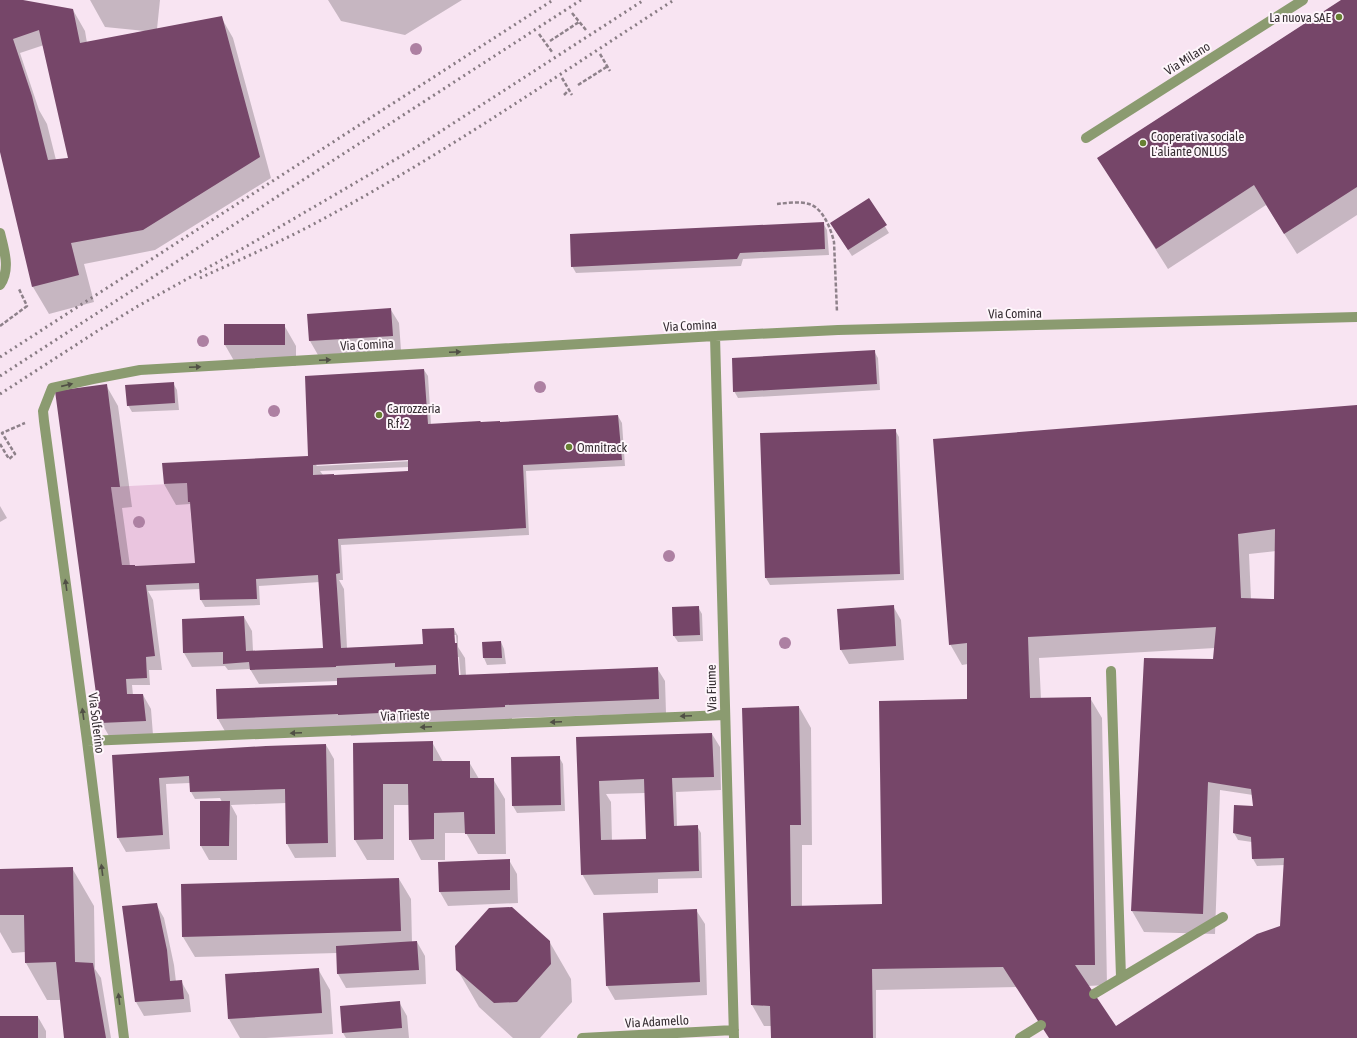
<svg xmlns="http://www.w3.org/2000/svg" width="1357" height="1038" font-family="'Asap Condensed',sans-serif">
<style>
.green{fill:#eac5df}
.shadow{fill:#0003;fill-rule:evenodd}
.building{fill:#764669;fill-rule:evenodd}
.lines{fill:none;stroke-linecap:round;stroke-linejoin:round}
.path{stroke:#8e818a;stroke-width:2.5;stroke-dasharray:4 2;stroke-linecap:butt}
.service{stroke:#8b9b70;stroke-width:10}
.minor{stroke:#8b9b70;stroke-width:10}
.rail{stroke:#887b83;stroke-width:3;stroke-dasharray:2 4;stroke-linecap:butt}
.tree{fill:#ad80a2}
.oneway{fill:#504f45}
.poi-dot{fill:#678033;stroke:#fef6fb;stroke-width:1.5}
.labels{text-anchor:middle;stroke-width:4;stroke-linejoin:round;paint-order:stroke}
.poi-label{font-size:13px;fill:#362e33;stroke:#fef6fb;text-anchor:start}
.street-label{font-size:13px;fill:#362e33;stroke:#fef6fb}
</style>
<rect width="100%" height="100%" fill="#f8e4f2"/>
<path class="green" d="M187,483L188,502H190L195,563L135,566L134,565H122L111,487Z"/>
<path class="shadow" d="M0,0H18L73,10L85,31L87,43L145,31L105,27L90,0H160L157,29L221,17L233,38L271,178L155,250L84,264L94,302L49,314L33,287L0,148ZM44,45L69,158L56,160L47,124L39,110L20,53Z
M328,0H462L405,35L341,21Z
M1342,0H1357V215L1297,254L1266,205L1168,269L1098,158Z
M869,200L889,233L852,256L835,230Z
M823,223L827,230L829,255L743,259L741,266L576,273L572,266Z
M391,310L399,323L401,350L318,355L310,341Z
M284,325L296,346V366H237L225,345Z
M874,351L878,358L880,390L738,398L734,391Z
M424,370L428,376L431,425L500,423L618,416L622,423L625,466L526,471L529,535L341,545L343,580H339L344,589L347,648L424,645L454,629L458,636V647L465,658L466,676L657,668L665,681L666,713L512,718V720L451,730L351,736L347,728L226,733L218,719L217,690L338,689V681L259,684L250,669L228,670L225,666L192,667L184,653L183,620L244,617L252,631L253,651L324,649L320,582L259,586L260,605L205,607L201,600V589L148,591L153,600L162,670H149L150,685H132L133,695H143L151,709L153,735L109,736L101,722L106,385L118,406L132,507L122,508L130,566L135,567L196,564L190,504L176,505L164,484L309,457ZM413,459V461L317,466L315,464ZM409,467L410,472L334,476L323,475L320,471ZM454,635H456L457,648H455ZM457,657H459L461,680H459Z
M173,383L177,390L179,410L132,412L128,405Z
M1357,406V1038H1050L1017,987L876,990V1038H772V1026H764L752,1005L799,707L811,728L812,845H802V907L883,905L968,700V664L962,665L950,644ZM1276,551L1275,600L1251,599L1249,554ZM1215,648L1214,660L1132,911L1144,932L1215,934L1220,790L1253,795L1254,807L1234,833L1238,840L1252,842L1253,859L1257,866L1285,865L1281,927L1115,1027L1088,986L1107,985L1102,718L1090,698L1041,699L1039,658Z
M895,430L899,437L904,580L770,585L766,578Z
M0,506L7,518L0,522Z
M893,606L901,620L904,660L849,664L841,650Z
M698,607L702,614L703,641L678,642L674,636Z
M501,642L504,649L506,664L487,665L484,658L483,643Z
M712,734L720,747L721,790L676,792L677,827L697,826L701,833L702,878L658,879V893L594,895L582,874L579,781ZM645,793L647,842L612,841L611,802L606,794Z
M432,742L443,762H469L479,779H493L505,799L506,854H478L466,833H445V860H421L410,839L409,805H394V860H367L355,840L354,744Z
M326,745L334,759L336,857L295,858L287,844L286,803L231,805L237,816V860H209L201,846L222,802L220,798L195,799L191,792L190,783L166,784L170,849L126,852L118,838L113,756Z
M559,757L563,764L565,811L517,813L513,806L512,758Z
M509,860L517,874L518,903L448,906L440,892Z
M72,868L94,906L95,969L101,978L111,1038H66L61,1000H47L26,963L25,952L12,953L0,932V870Z
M399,879L411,899L412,943L417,942L425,956L426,984L346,988L338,974L337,953L195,957L183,937Z
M156,904L164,918L174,965L176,982L181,981L189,995L191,1012L144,1016L136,1002Z
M696,910L705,924L707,995L615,1000L607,986Z
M549,941L571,979L572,1002L540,1038H513L479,1007L457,969Z
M318,969L330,990L333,1034L266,1038H240L229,1019Z
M399,1002L407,1016L409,1038H346L343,1033L341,1007Z
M0,1017H38L46,1031V1038H0Z"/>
<path class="building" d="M0,0H23L73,9L80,43L222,16L260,157L143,230L71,243L79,275L32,287L0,152ZM39,30L68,158L48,160L32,96L13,39Z
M1341,0H1357V187L1284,234L1254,185L1156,249L1097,158Z
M869,198L887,225L848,250L830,223Z
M824,222L825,249L740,253L737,259L571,267L570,234Z
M391,308L393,336L309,341L307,314Z
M224,324H285V345H224Z
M875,350L877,384L733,392L732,358Z
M424,369L428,424L480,421L481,422L500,421V422L618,415L622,460L523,465L526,528L338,539L340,573L336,574L341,648L423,644L422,629L454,628L455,643H457L459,675L658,667L659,699L505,705V707L338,715V714L217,719L216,689L337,685V678L436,674V665L395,667V663L336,666V667L250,670L249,662L223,664V652L183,653L182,619L244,616L246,651L323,648L318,575L256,579L257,599L200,600L199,583L146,585L155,656L146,657L147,678L126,679L127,694H143L146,721L100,723L55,391L107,384L120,487H111L122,565H135V566L195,563L190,502H188L187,483L164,484L162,463L308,456L305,376ZM408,460V471L334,475V474L313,475V465Z
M174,382L175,403L127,406L125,385Z
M1357,405V1038H1049L1003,967L872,969L873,1038H771L770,1006L751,1005L742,708L799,706L801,825H790L791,906L882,904L879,701L967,699V643L949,645L933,439ZM1275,529L1274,599L1241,598L1238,534ZM1216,627L1213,659L1144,658L1131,911L1203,914L1208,782L1251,789L1253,806L1234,805L1233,833L1251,837L1252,859L1284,858L1280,926L1257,934L1116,1026L1075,965H1095L1091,697L1030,698L1028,637Z
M896,429L900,574L765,578L760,433Z
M894,605L896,646L840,650L837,609Z
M699,606L700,635L673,636L672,607Z
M501,641L502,658H483L482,642Z
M712,733L714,777L672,778L674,826L698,825L699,871L581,875L576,737ZM644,779L646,839L601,840L599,781Z
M433,741V761H470V778H494L495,834H465L464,812L434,813V839L409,840L408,784H383V839L354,840L353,743Z
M326,744L328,843L286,844L285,789L190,792L189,776L159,778L163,835L117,838L112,755L266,746Z
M560,756L561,805L512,806L511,757Z
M200,801H230L229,846H200Z
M510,859V890L439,892L438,862Z
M73,867L75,962L93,963L106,1038H64L56,962L25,963L24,915H0V869Z
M399,878L401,931L182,937L181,884Z
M157,903L167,950L170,981L182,980L184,999L135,1002L122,906Z
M512,907L550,941L551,964L517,1002L494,1003L456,970L455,946L489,908Z
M697,909L700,982L606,986L603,913Z
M417,941L419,970L337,974L336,946Z
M319,968L322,1013L228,1019L225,974Z
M400,1001L402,1028L342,1033L340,1006Z
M0,1016H38V1038H0Z"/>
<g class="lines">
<path class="path" d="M572,13L586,30
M539,34L552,52
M550,41L579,22
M600,54L610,71
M562,78L572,95
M578,85L608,66
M564,95L569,90
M777,204C787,203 799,201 809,204C823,208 831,229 834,242L837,312
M0,326L27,306L19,289
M0,444L9,459L15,454L2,433L25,423"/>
<path class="service" d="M1111,671L1121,977
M1094,994L1223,917
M1020,1038L1041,1025"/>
<path class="minor" d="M1086,138L1303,0
M0,233C4,250 11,269 0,285
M715,336L734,1038
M87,741L725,715
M124,1038L87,741L44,421L43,411L52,388L93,379L140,370L715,336L838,330L1357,317
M582,1038L734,1030"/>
<path class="rail" d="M200,278C241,259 283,241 323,219C444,154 558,75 674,0
M0,357L553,0
M0,376L581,0
M0,394L99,330L138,306L247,246L415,148L644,0"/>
</g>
<g class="tree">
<circle cx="416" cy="49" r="6"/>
<circle cx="203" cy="341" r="6"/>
<circle cx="540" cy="387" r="6"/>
<circle cx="274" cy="411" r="6"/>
<circle cx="139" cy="522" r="6"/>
<circle cx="669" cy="556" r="6"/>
<circle cx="785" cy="643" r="6"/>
</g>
<defs><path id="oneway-solid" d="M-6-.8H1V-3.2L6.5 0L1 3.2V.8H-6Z"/></defs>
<g class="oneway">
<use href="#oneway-solid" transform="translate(455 352) rotate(-3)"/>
<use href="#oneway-solid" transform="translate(325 360) rotate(-3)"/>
<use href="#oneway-solid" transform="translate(195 367) rotate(-3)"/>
<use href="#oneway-solid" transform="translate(67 385) rotate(-13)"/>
<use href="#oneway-solid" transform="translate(66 585) rotate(-98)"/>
<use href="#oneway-solid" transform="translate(83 714) rotate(-98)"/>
<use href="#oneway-solid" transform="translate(686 716) rotate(178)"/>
<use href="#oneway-solid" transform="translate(556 722) rotate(178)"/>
<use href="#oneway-solid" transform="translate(426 727) rotate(178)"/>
<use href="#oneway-solid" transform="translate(296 733) rotate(178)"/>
<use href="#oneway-solid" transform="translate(102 870) rotate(-97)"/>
<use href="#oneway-solid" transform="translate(119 999) rotate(-97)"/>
</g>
<g class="poi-dot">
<circle cx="1339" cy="17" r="4"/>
<circle cx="1143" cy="143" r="4"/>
<circle cx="379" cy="415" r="4"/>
<circle cx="569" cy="447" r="4"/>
</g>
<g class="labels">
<g class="poi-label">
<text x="1331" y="22" text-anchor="end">La nuova SAE</text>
<text x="1151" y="141">Cooperativa sociale<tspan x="1151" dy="15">L'aliante ONLUS</tspan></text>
<text x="387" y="413">Carrozzeria<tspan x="387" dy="15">R.f. 2</tspan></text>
<text x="577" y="452">Omnitrack</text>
</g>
<g class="street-label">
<text transform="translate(1187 58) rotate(-32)" y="5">Via Milano</text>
<text transform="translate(1015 313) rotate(-1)" y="5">Via Comina</text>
<text transform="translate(690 325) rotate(-3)" y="5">Via Comina</text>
<text transform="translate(367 344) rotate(-3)" y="5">Via Comina</text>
<text transform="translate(711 688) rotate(-91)" y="5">Via Fiume</text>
<text transform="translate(405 715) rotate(-2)" y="5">Via Trieste</text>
<text transform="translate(97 723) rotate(83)" y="5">Via Solferino</text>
<text transform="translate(657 1021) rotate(-3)" y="5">Via Adamello</text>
</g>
</g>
</svg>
